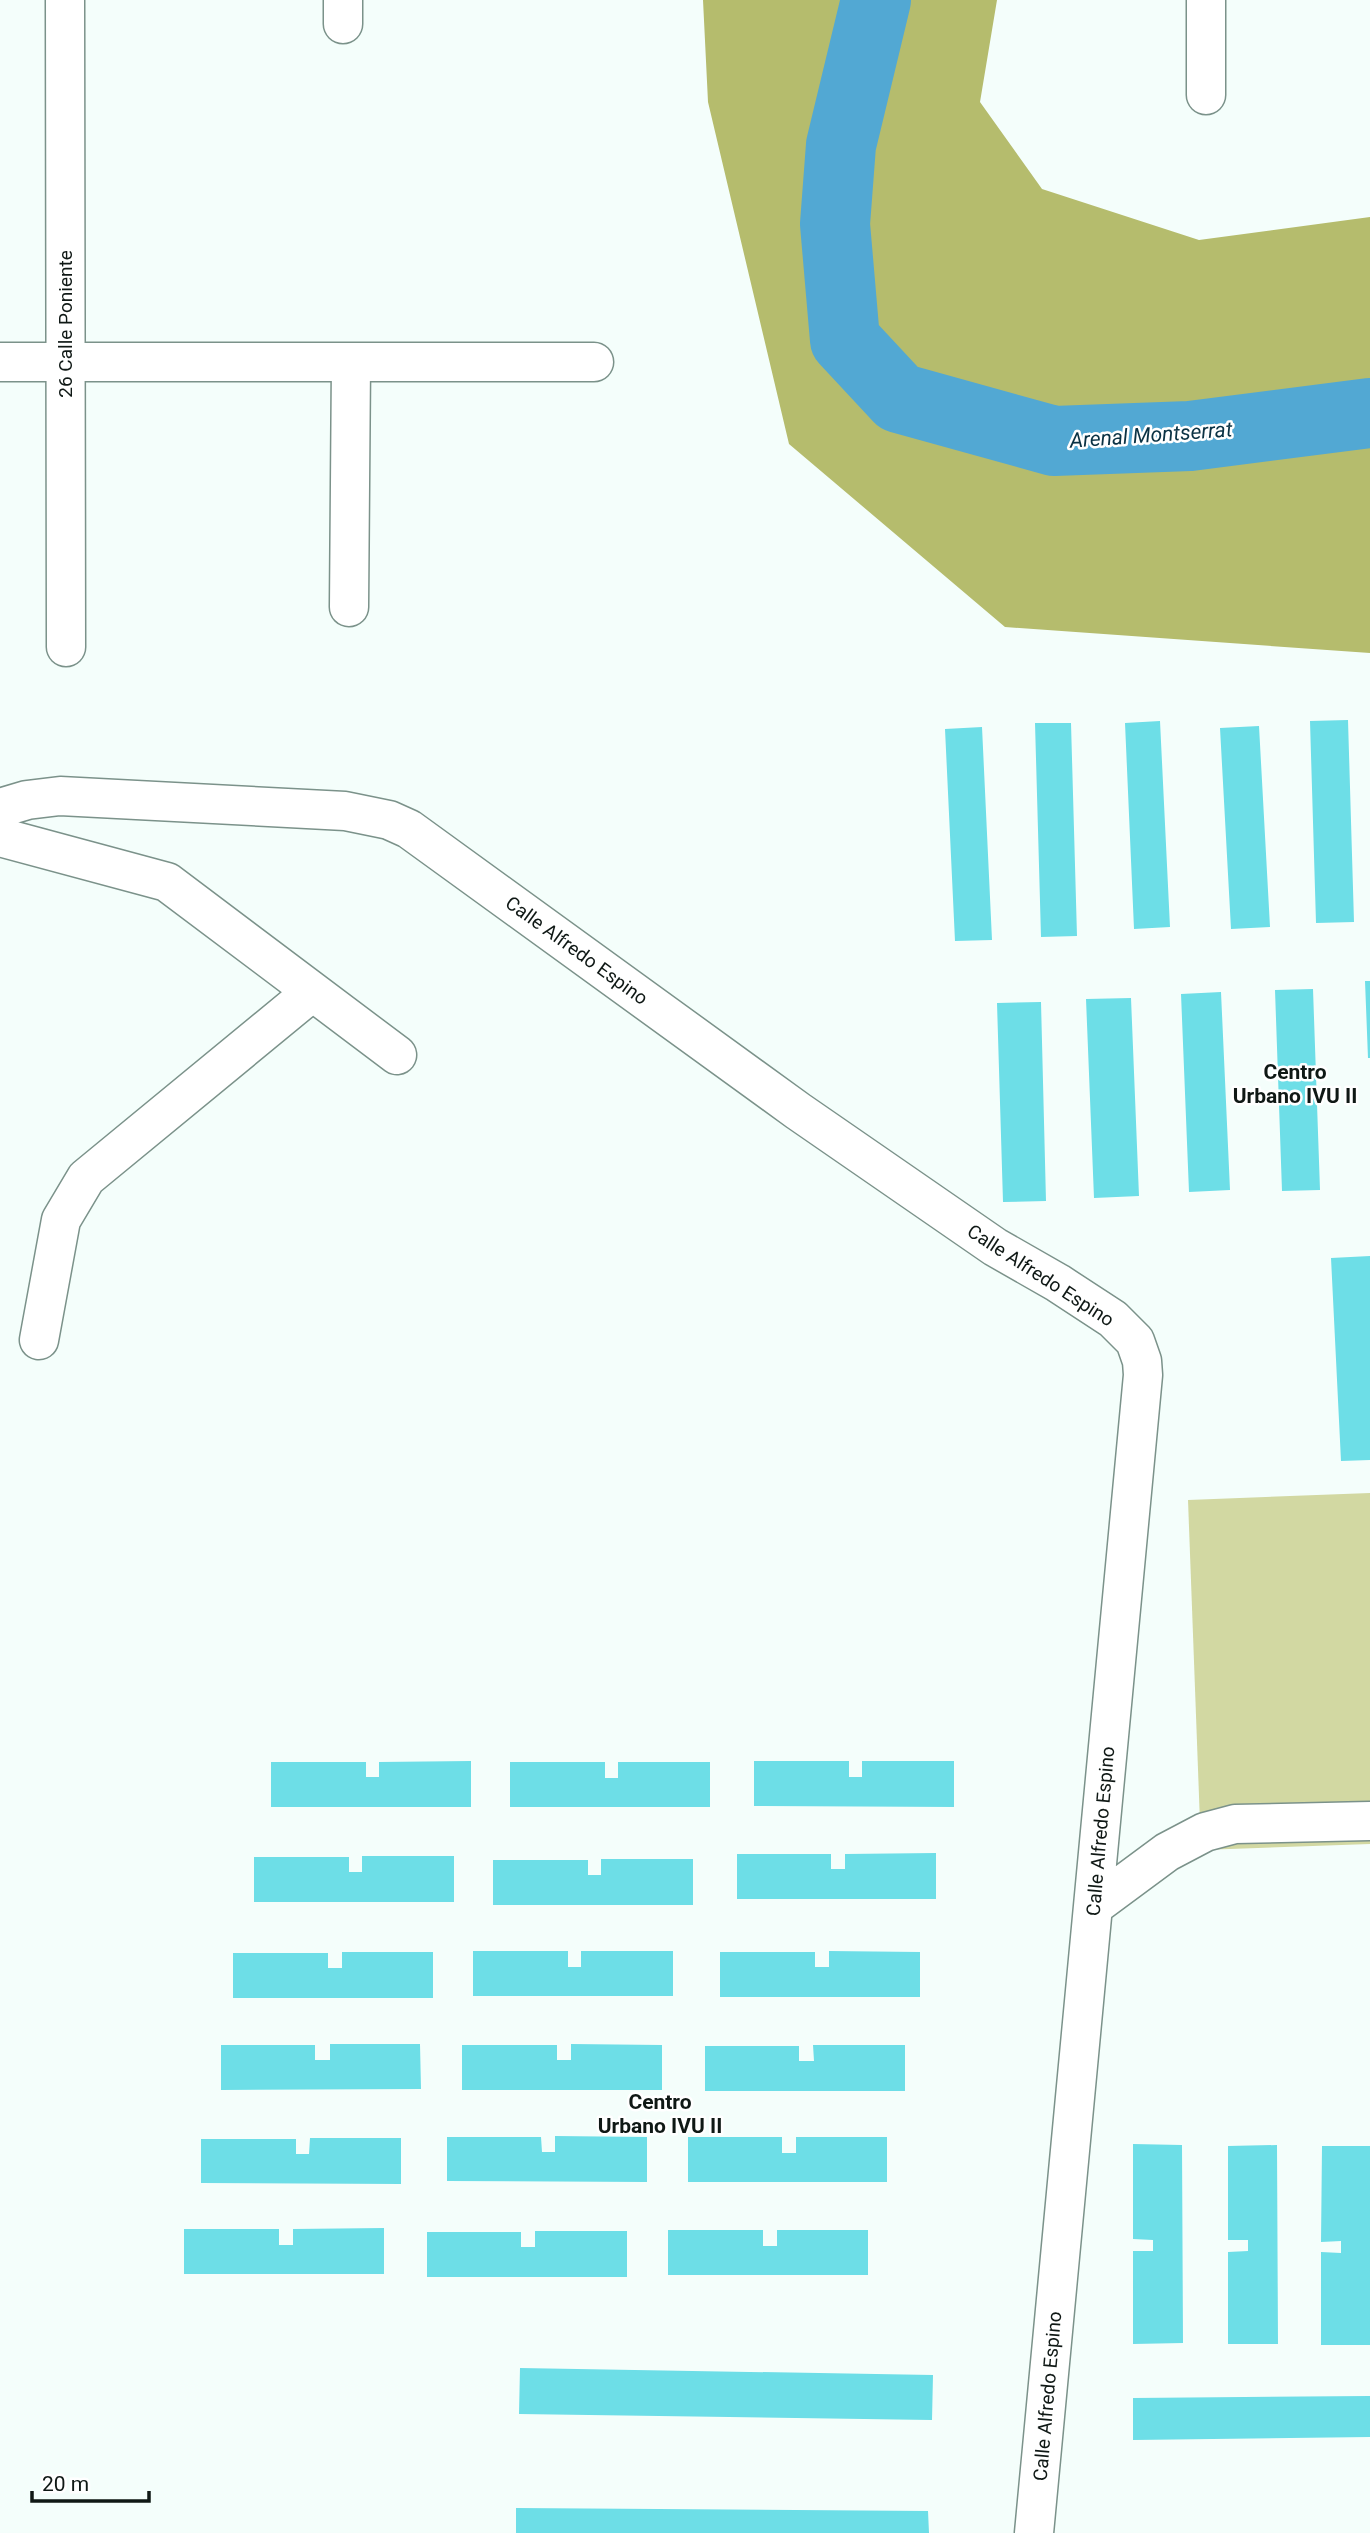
<svg xmlns="http://www.w3.org/2000/svg" width="1370" height="2533" font-family="Roboto,sans-serif">
<style>
.green{fill:#d2d8a2}
.forest{fill:#b5bc6d}
.lines{fill:none;stroke-linecap:round;stroke-linejoin:round}
.river{stroke:#52a8d3;stroke-width:70}
.building{fill:#6ddee7}
.minor-casing{stroke:#7b928a;stroke-width:41}
.minor{stroke:#fff;stroke-width:38}
.labels{text-anchor:middle;stroke-width:5;stroke-linejoin:round;paint-order:stroke}
.street-label{font-size:19px;fill:#0f1815;stroke:#fff}
.water-label{font-size:21px;font-style:italic;fill:#0a3244;stroke:#fff}
.neighbourhood-label{font-size:21px;font-weight:bold;fill:#0f1815;stroke:#fff}
</style>
<rect width="100%" height="100%" fill="#f4fefb"/>
<path class="green" d="M1370,1493V1844L1201,1850L1188,1500Z"/>
<path class="forest" d="M703,0H997L980,102L1042,189L1199,240L1370,217V653L1005,627L789,444L708,102Z"/>
<g class="lines">
<path class="river" d="M876,0L841,145L835,224L845,340L899,398L1054,441L1190,436L1370,413"/>
</g>
<path class="building" d="M1348,720L1354,922L1316,923L1310,721Z
M1160,721L1170,927L1134,929L1125,723Z
M1035,723H1071L1077,936L1041,937Z
M1259,726L1270,927L1231,929L1220,728Z
M982,727L992,940L955,941L945,729Z
M1365,981H1370V1058H1368Z
M1313,989L1320,1190L1282,1191L1275,990Z
M1221,992L1230,1190L1189,1192L1181,994Z
M1131,998L1139,1196L1094,1198L1086,999Z
M1041,1002L1046,1201L1003,1202L997,1003Z
M1370,1256V1460L1341,1461L1331,1258Z
M471,1761V1807H271V1762H366V1777H379V1762Z
M754,1761H849V1777H862V1761H954V1807L754,1806Z
M510,1762H605V1778H618V1762H710V1807H510Z
M936,1853V1899H737V1854H831V1869H845V1854Z
M362,1856H454V1902H254V1857H349V1872H362Z
M601,1859H693V1905H493V1860H588V1875H601Z
M473,1951H568V1967H581V1951H673V1996H473Z
M829,1951L920,1952V1997H720V1952H815V1967H829Z
M342,1952H433V1998H233V1953H328V1968H342Z
M330,2044H420L421,2089L221,2090V2045H315V2060H330Z
M571,2044L662,2045V2090H462V2045H557V2060H571Z
M813,2045H905V2091H705V2046H799V2061H814Z
M555,2136L647,2137V2182L447,2181V2137H541L542,2152H555Z
M688,2137H782V2153H796V2137H887V2182H688Z
M310,2138H401V2184L201,2183V2139H296V2154H309Z
M1133,2144L1182,2145L1183,2343L1133,2344V2251H1153V2240L1133,2239Z
M1277,2145L1278,2344H1228V2252L1248,2251V2240H1228V2146Z
M1322,2146H1370V2345H1321V2252L1341,2253V2241L1321,2242Z
M384,2228V2274H184V2229H279V2245H293V2229Z
M668,2230H763V2246H777V2230H868V2275H668Z
M535,2231H627V2277H427V2232H521V2247H535Z
M520,2368L933,2375L932,2420L519,2414Z
M1370,2396V2437L1133,2440V2398Z
M516,2508L928,2511L929,2533H516Z"/>
<g class="lines">
<defs>
<path id="minor" d="M65,0L66,647
M343,0V24
M1206,0V95
M0,362H594
M349,607L351,363
M0,808L27,800L60,796L345,811L389,820L409,829L798,1111L995,1247L1058,1283L1113,1319L1135,1341L1142,1361L1143,1375L1034,2533
M0,837L167,882L397,1055
M39,1340L61,1220L86,1178L312,992
M1094,1906L1167,1852L1205,1832L1235,1824L1370,1821"/>
</defs>
<use href="#minor" class="minor-casing"/>
<use href="#minor" class="minor"/>
</g>
<g class="labels">
<g class="street-label">
<text transform="translate(65 324) rotate(-90)" y="7">26 Calle Poniente</text>
<text transform="translate(577 950) rotate(36)" y="7">Calle Alfredo Espino</text>
<text transform="translate(1041 1275) rotate(33)" y="7">Calle Alfredo Espino</text>
<text transform="translate(1100 1831) rotate(-85)" y="7">Calle Alfredo Espino</text>
<text transform="translate(1047 2396) rotate(-85)" y="7">Calle Alfredo Espino</text>
</g>
<g class="water-label">
<text transform="translate(1151 435) rotate(-4)" y="7">Arenal Montserrat</text>
</g>
<g class="neighbourhood-label">
<text x="1295" y="1079">Centro<tspan x="1295" dy="24">Urbano IVU II</tspan></text>
<text x="660" y="2109">Centro<tspan x="660" dy="24">Urbano IVU II</tspan></text>
</g>
</g>
<path d="M32 2491v10h117v-10" fill="none" stroke="#0f1815" stroke-width="3.5"/>
<text x="42" y="2491" font-size="21" fill="#0f1815" stroke="#ffffff" stroke-width="5" paint-order="stroke">20 m</text>
</svg>
